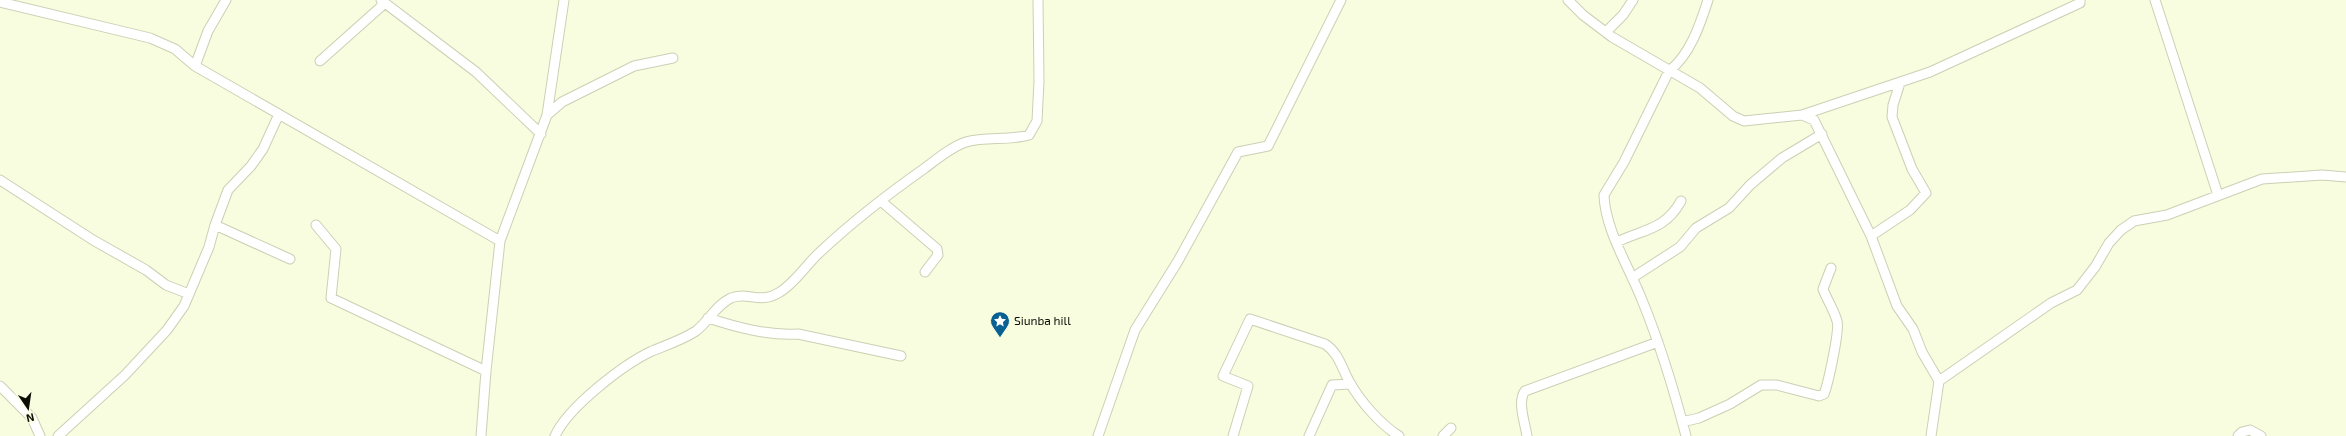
<svg xmlns="http://www.w3.org/2000/svg" width="2346" height="436" font-family="'Exo 2',sans-serif">
<style>
.lines{fill:none;stroke-linecap:round;stroke-linejoin:round}
.minor-casing{stroke:#cbd0b4;stroke-width:11}
.minor{stroke:#fff;stroke-width:9}
.labels{text-anchor:middle;stroke-width:4;stroke-linejoin:round;paint-order:stroke}
.poi-label{font-size:12px;fill:#0c0d05;stroke:#f8fde0;text-anchor:start}
</style>
<rect width="100%" height="100%" fill="#f8fde0"/>
<g class="lines">
<defs>
<path id="minor" d="M381,0L476,72L541,134
M1568,0L1583,15L1612,37L1700,88L1733,116L1744,121L1802,115L1930,72L2080,3V0
M2155,0L2218,195
M0,2L150,38L175,49L195,66L500,241
M1606,32L1623,15L1633,0
M320,61L384,4
M195,66L208,31L226,0
M279,114L263,149L251,166L228,190L215,225L290,259
M547,115L562,102L634,66L673,58
M1802,115L1814,120L1871,236L1897,306L1913,329L1922,352L1939,381
M0,180L93,240L146,270L166,285L189,294
M881,201L937,249L938,255L925,272
M316,225L336,249L331,298L486,371
M1871,236L1910,210L1926,193L1912,169L1892,117L1893,105L1900,83
M1617,242C1644,229 1665,230 1681,201
M1632,278L1680,247L1696,228L1729,208L1750,185L1782,158L1822,134
M708,318C736,327 768,336 798,334L901,356
M0,386L32,418L40,436
M1682,422L1699,418L1730,404L1761,385H1777L1819,396L1824,394C1828,384 1840,330 1837,321C1834,310 1827,300 1823,289L1831,268
M58,436L125,375L167,330L184,306L209,247L215,225
M481,436L486,371L500,241L547,115L564,0
M555,436C568,407 624,364 652,351C667,345 682,340 696,331C709,321 716,305 731,298C748,291 760,305 780,292C795,283 806,265 819,253C852,222 888,194 925,168C937,159 951,147 966,142C986,136 1008,141 1029,135L1037,121L1039,81L1038,0
M1098,436L1135,330L1178,261L1238,152L1268,146L1341,0
M1233,436L1248,386L1223,376L1250,319L1325,344C1339,353 1342,369 1350,383C1361,402 1380,424 1399,436
M1309,436L1332,385L1351,384
M1443,436L1451,428
M1527,436C1525,423 1517,401 1525,391L1658,342
M1686,436C1674,390 1660,344 1642,300C1630,269 1605,230 1604,195L1624,162L1669,71C1690,55 1700,25 1708,0
M1931,436L1939,381L2051,303L2077,290L2095,267L2109,243L2121,230L2134,221L2167,215L2262,179L2322,175L2346,177
M2238,436L2242,432L2250,430L2261,436"/>
</defs>
<use href="#minor" class="minor-casing"/>
<use href="#minor" class="minor"/>
</g>
<defs>
<symbol id="sight-pin" viewBox="-11 -11 22 30"><path d="M0 17L-7.5 6A9.5 9.5 0 1 1 7.5 6Z" fill="#086192" stroke="#f8fde0"/><path d="M0-6L1.8-2.2L6-1.7L2.9 1.2L3.7 5.4L0 3.3L-3.7 5.4L-2.9 1.2L-6-1.7L-1.8-2.2Z" fill="#fff"/></symbol>
</defs>
<g fill-rule="evenodd">
<use href="#sight-pin" x="989" y="310" width="22" height="30"/>
</g>
<g class="labels">
<g class="poi-label">
<text x="1014" y="325">Siunba hill</text>
</g>
</g>
<g transform="translate(28 408) rotate(167)" stroke="#f8fde0" stroke-width="3" paint-order="stroke">
<path d="M0-3L7 15L0 10L-7 15Z" fill="#0c0d05"/>
<text y="-6" font-size="11" font-weight="bold" text-anchor="middle" fill="#0c0d05">N</text>
</g>
</svg>
